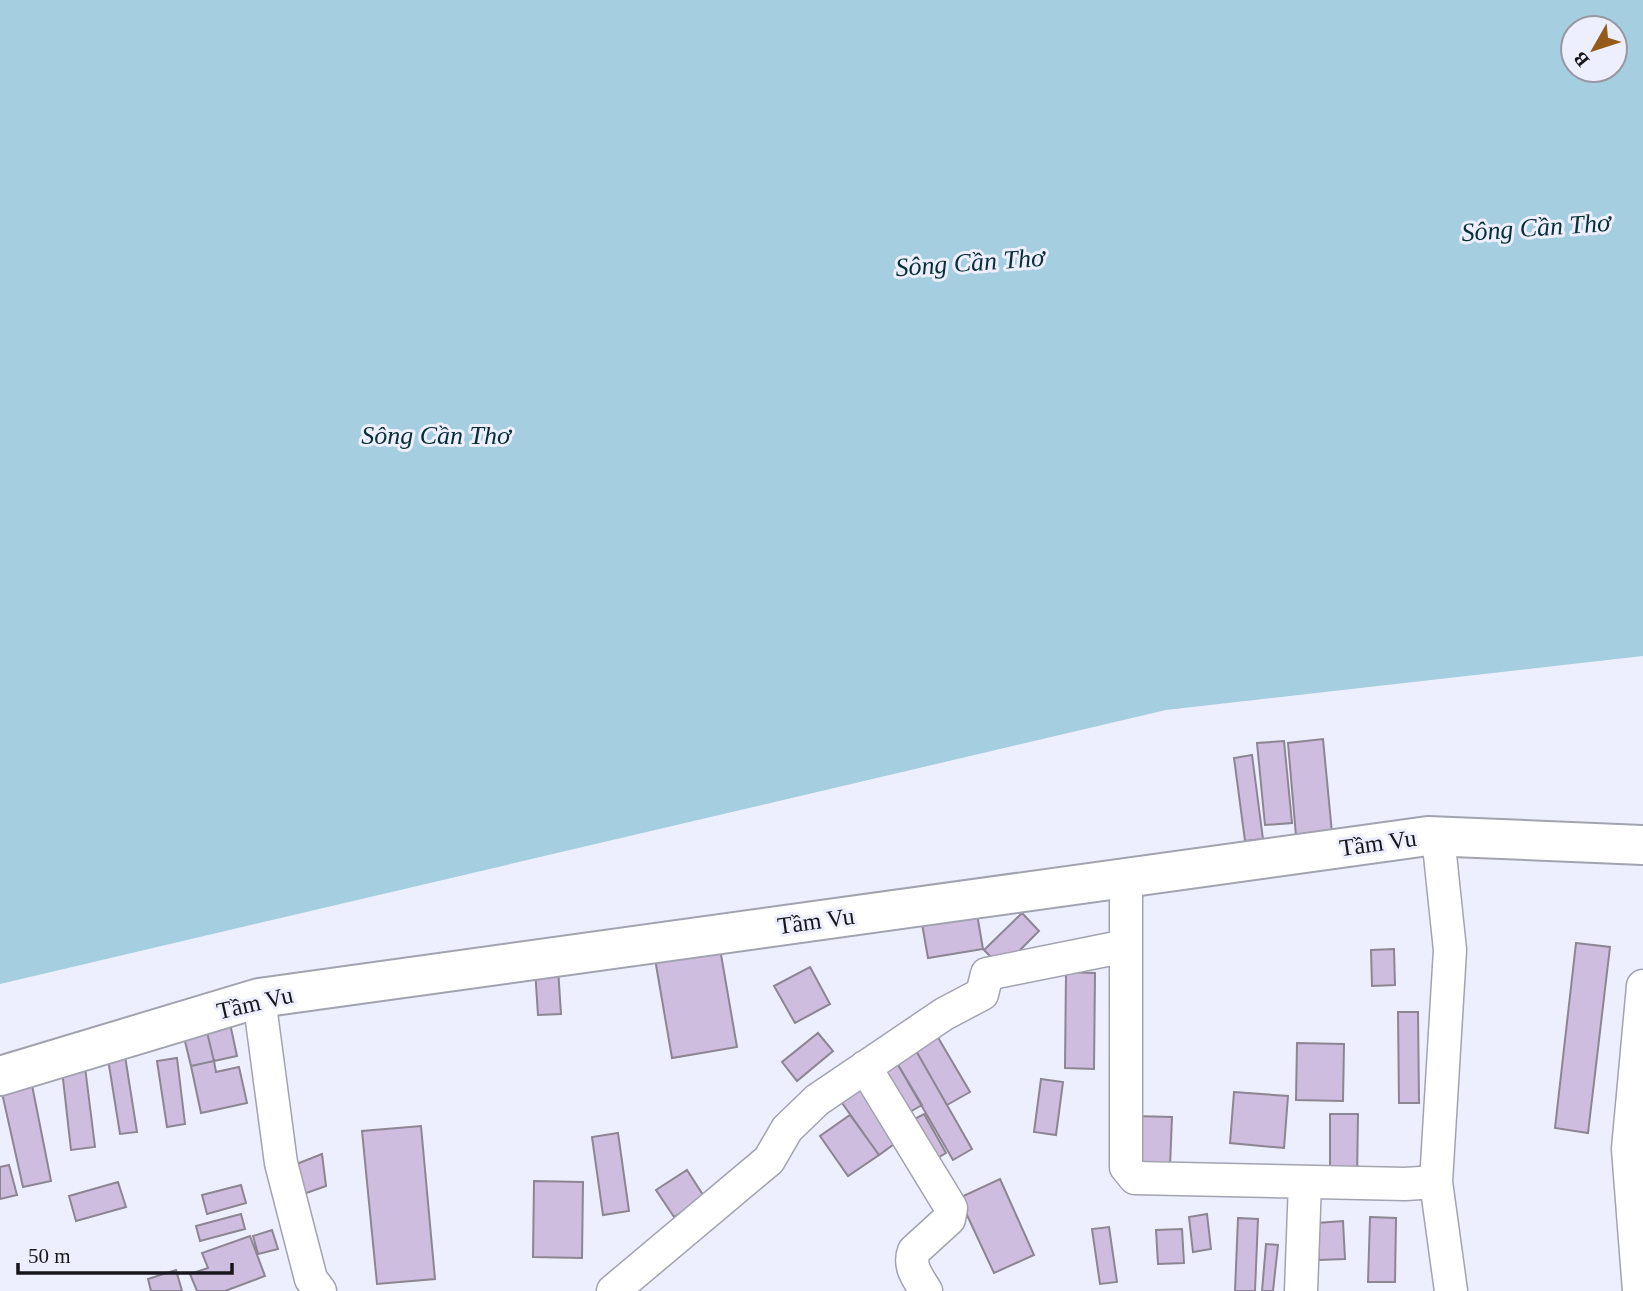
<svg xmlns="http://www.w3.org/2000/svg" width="1643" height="1291" font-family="Georgia,serif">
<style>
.water{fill:#a5cfe0;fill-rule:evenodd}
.building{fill:#cfbddf;stroke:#8c8592;stroke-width:2}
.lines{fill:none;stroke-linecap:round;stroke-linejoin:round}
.minor-casing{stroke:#a2a3b1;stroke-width:35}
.tertiary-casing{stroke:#a2a3b1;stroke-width:42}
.minor{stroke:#fff;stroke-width:32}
.tertiary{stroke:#fff;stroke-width:38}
.labels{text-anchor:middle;stroke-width:6;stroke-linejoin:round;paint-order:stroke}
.street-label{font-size:24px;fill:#16161b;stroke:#eeeffe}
.water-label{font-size:26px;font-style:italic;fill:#062e3b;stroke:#eeeffe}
</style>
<rect width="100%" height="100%" fill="#eeeffe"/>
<path class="water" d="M0,0H1643V656L1166,710L0,984ZM1573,28H1615V70H1573Z"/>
<path class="building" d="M1323,739L1332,833L1296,836L1288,743Z
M1284,741L1292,823L1265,825L1257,743Z
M1252,755L1263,839L1245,841L1234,758Z
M976,908L983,949L928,958L921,918Z
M1022,913L1039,931L1002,968L984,950Z
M719,943L737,1047L672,1058L654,953Z
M1576,943L1610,947L1588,1133L1555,1128Z
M1394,949L1395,985L1372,986L1371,950Z
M810,967L830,1004L795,1023L774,986Z
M558,968L561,1014L538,1015L535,969Z
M1066,972L1095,973L1094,1069L1065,1068Z
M1398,1012H1418L1419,1103H1399Z
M229,1019L237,1056L214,1061L205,1024Z
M205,1024L214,1061L191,1066L182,1029Z
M933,1029L970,1092L947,1105L911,1042Z
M818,1033L833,1051L797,1081L782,1062Z
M911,1042L972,1149L953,1160L891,1053Z
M1297,1043L1344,1044L1343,1101L1296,1100Z
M891,1053L922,1105L901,1117L871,1064Z
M125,1056L137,1132L120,1134L108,1059Z
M177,1058L185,1124L167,1127L157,1061Z
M214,1061L216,1072L239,1067L247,1103L201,1113L191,1066Z
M85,1067L95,1147L71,1150L62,1070Z
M30,1075L51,1181L23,1187L0,1084Z
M857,1078L901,1139L879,1155L835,1093Z
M1041,1079L1063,1082L1056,1135L1034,1132Z
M1234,1092L1288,1096L1284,1148L1230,1143Z
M924,1114L946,1153L927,1164L905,1124Z
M1330,1114H1358L1357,1182H1330Z
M850,1115L879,1155L848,1176L820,1136Z
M1133,1116L1172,1117L1170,1167L1131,1165Z
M421,1126L435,1279L377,1284L362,1131Z
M618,1133L629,1211L603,1215L592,1137Z
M322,1154L326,1186L284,1201L279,1171Z
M9,1165L17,1195L0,1199V1167Z
M687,1170L705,1198L674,1217L656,1190Z
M1000,1179L1034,1255L994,1273L959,1198Z
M534,1181L583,1182L582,1258L533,1257Z
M118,1182L126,1207L76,1221L69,1196Z
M241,1185L246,1203L207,1214L202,1195Z
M241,1214L245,1229L200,1241L196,1226Z
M1207,1214L1211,1249L1193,1252L1189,1217Z
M1370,1217L1396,1218L1395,1282H1368Z
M1238,1218L1258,1219L1255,1291H1235Z
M1343,1221L1345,1259L1319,1260L1317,1223Z
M1109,1227L1117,1282L1100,1284L1092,1229Z
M1182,1229L1184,1263L1158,1264L1156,1230Z
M272,1230L278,1249L258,1254L253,1236Z
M250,1236L265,1276L225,1291H197L190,1274L208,1268L202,1253Z
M1266,1244L1278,1245L1273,1291H1262Z
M176,1270L182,1291H151L148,1279Z"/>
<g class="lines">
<defs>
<path id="minor" d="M1126,879V1167L1135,1178L1405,1184L1436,1182L1450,950L1438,836
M259,998L281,1163L311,1279L320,1291
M865,1067L951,1208L949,1219L914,1251C908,1266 918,1278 926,1291
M1436,1182L1451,1291
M613,1291L769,1160L787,1129L817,1100L944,1014L982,994L987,974L1126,946
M1301,1291L1305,1182
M1639,1291L1628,1149L1643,986"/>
<path id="tertiary" d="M0,1076L259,998L1428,836L1643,845"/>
</defs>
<use href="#minor" class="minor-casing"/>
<use href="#tertiary" class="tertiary-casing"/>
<use href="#minor" class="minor"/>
<use href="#tertiary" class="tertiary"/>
</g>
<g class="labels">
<g class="street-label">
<text transform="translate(1378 843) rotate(-8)" y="8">Tầm Vu</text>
<text transform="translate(816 921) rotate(-8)" y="8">Tầm Vu</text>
<text transform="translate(255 1003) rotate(-13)" y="8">Tầm Vu</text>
</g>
<g class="water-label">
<text transform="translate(1536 227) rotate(-4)" y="9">Sông Cần Thơ</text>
<text transform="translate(970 262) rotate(-4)" y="9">Sông Cần Thơ</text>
<text x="436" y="444">Sông Cần Thơ</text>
</g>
</g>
<g transform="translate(1594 49) rotate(231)"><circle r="33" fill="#eeeffe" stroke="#9898a3" stroke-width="2"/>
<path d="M0-5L12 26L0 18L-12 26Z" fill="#955a1a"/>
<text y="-10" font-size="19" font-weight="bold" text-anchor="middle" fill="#16161b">B</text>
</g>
<path d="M18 1263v10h214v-10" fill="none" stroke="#16161b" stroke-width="3.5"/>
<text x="28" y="1263" font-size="21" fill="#16161b" stroke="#eeeffe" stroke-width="5" paint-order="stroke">50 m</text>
</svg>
